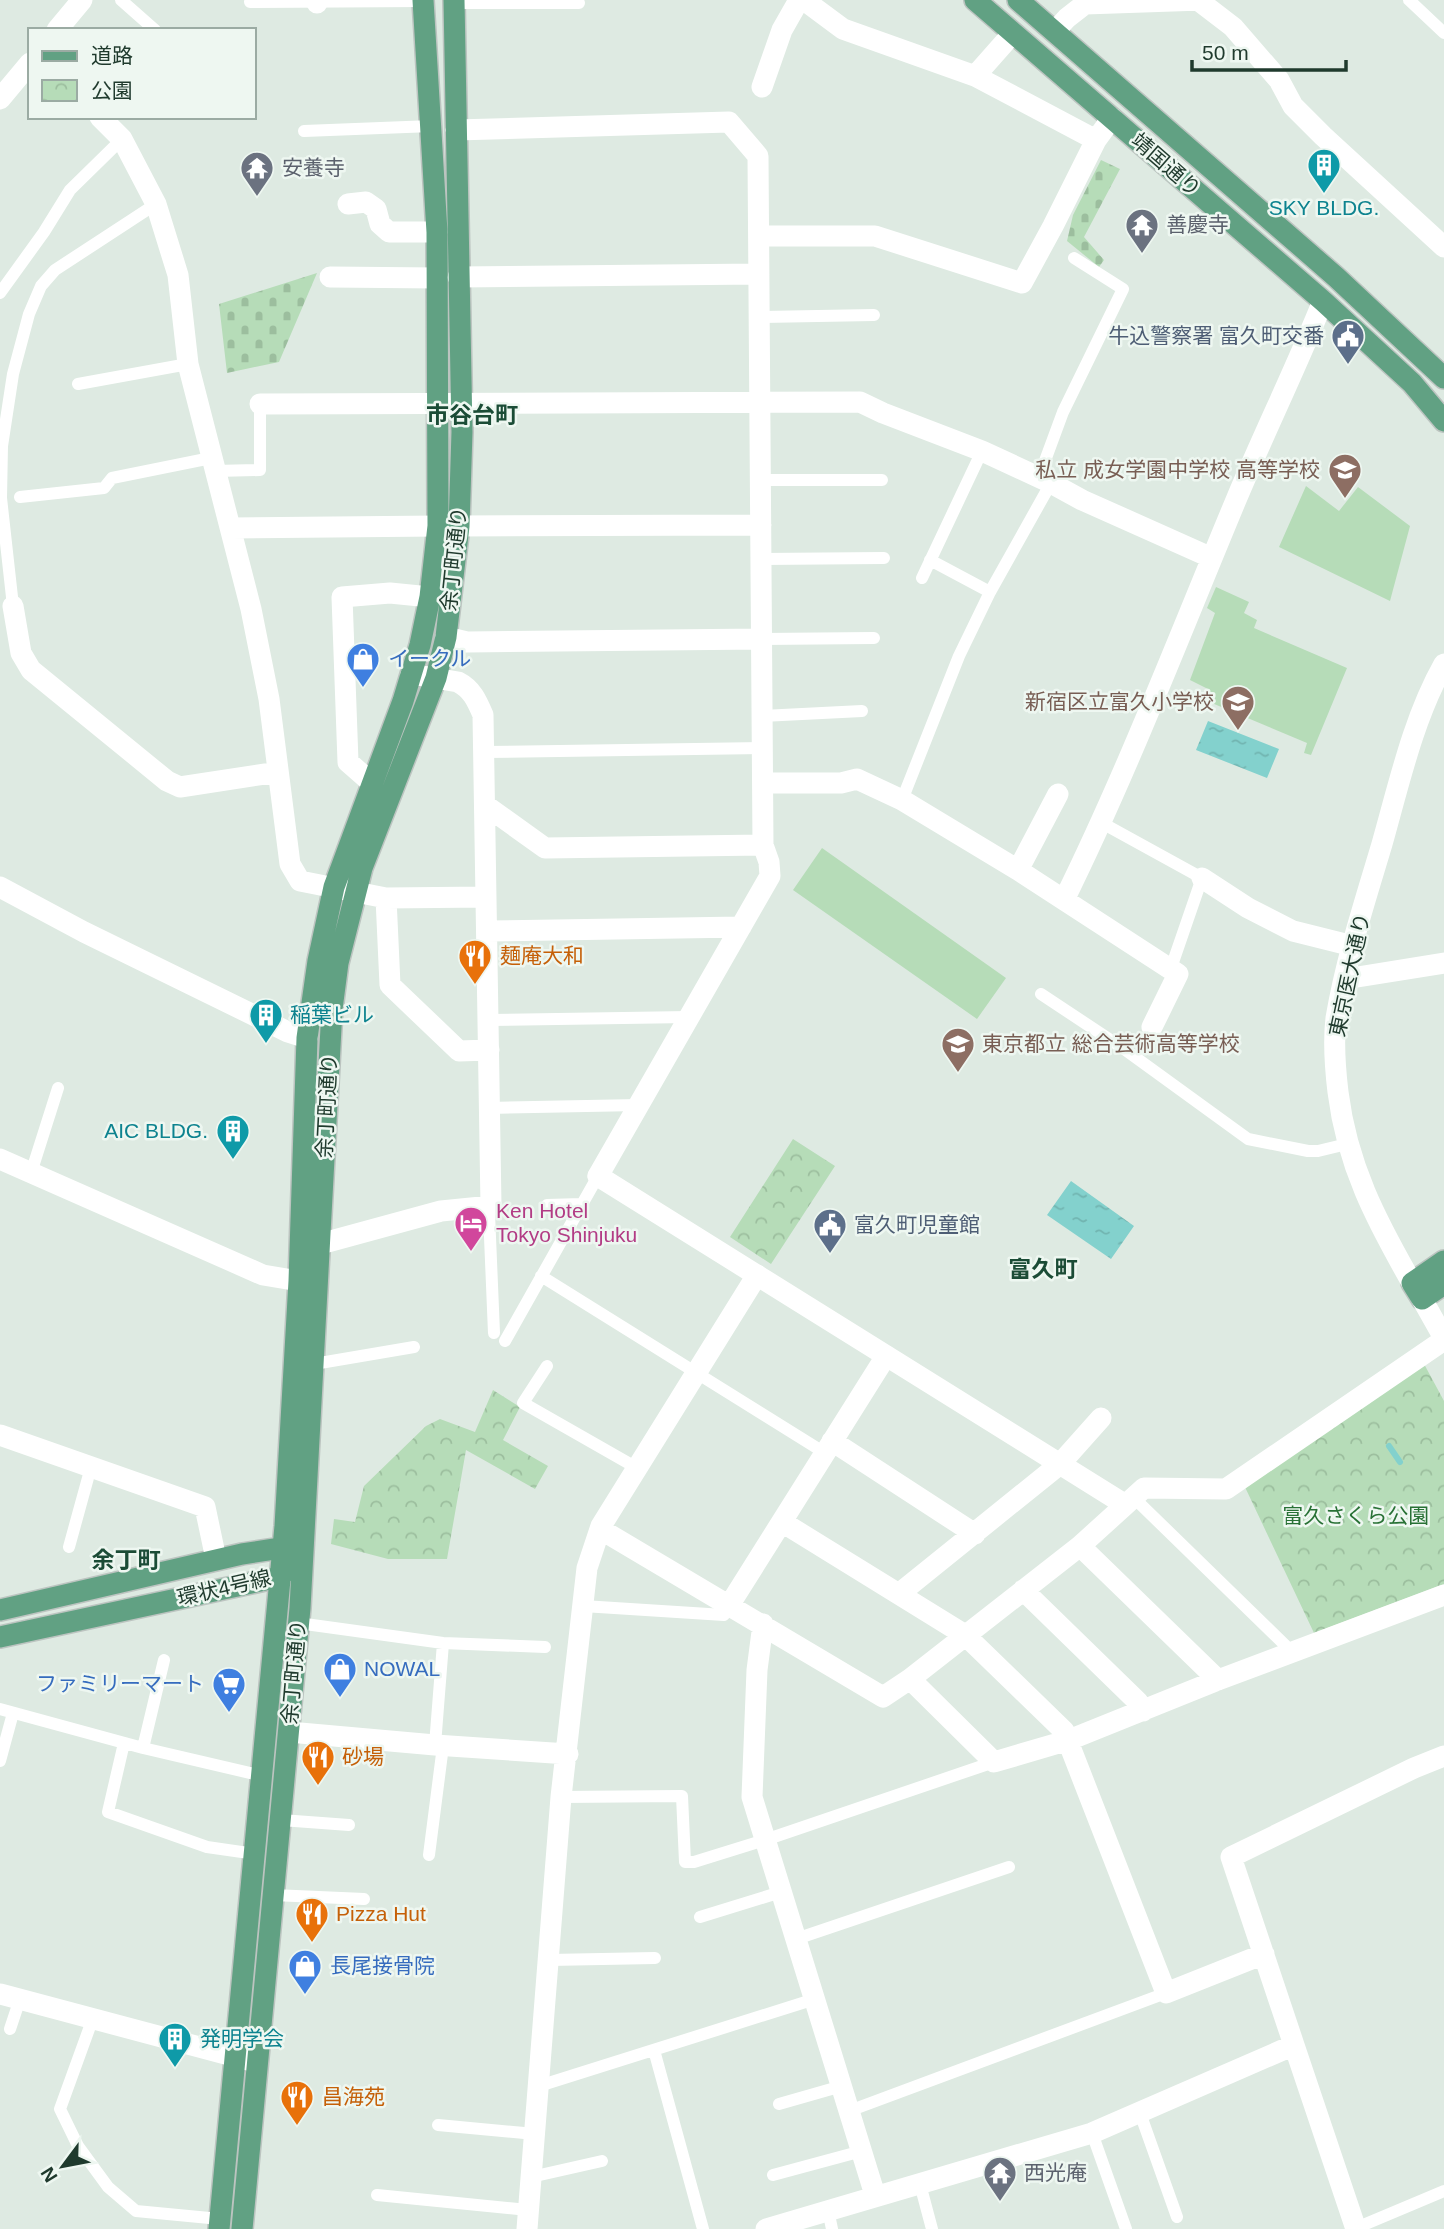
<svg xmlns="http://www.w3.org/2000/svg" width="1444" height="2229" font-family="Helvetica,'Noto Sans JP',sans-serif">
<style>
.grass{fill:#b6dcb8}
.cemetery{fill:url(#cemetery-stones)}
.park{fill:url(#park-crowns)}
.water{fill:url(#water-ripples)}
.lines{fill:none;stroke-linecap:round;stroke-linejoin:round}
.stream{stroke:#83d1cd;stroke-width:6}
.primary-casing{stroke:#bcc4c0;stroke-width:24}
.service{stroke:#fff;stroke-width:12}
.minor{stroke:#fff;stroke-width:21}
.tertiary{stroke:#fff;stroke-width:21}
.primary{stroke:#61a183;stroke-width:21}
.labels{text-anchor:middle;stroke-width:5;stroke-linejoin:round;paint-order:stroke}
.street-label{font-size:21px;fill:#1f3a2d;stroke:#eef7f1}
.worship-label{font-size:21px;fill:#5b616d;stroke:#eef7f1;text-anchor:start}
.culture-label{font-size:21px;fill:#0d838f;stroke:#eef7f1;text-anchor:start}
.service-label{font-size:21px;fill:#4e5e75;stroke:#eef7f1;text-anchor:end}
.education-label{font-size:21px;fill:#785e54;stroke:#eef7f1;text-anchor:end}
.shop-label{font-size:21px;fill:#366cbe;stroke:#eef7f1;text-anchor:start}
.food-label{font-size:21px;fill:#c56008;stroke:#eef7f1;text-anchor:start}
.hotel-label{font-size:21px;fill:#b23c85;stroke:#eef7f1;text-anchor:start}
.park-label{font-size:21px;fill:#287135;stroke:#eef7f1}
.neighbourhood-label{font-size:23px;font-weight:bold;fill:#1b4c36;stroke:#eef7f1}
</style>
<defs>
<pattern id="cemetery-stones" width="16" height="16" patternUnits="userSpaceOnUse" patternTransform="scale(1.75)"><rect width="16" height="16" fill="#b6dcb8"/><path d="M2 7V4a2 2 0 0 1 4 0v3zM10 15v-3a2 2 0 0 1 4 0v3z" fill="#9cbe9e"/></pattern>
<pattern id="park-crowns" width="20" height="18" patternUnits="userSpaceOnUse" patternTransform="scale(1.75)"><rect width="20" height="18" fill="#b6dcb8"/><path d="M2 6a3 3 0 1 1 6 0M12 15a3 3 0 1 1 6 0" fill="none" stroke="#9cbe9e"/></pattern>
<pattern id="water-ripples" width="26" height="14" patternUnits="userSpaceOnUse" patternTransform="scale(1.75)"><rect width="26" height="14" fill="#83d1cd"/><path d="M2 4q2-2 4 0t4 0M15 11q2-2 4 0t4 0" fill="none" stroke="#71b4b0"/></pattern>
</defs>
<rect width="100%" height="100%" fill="#deeae2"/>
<path class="grass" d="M1306,486L1339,511L1358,487L1410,526L1390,601L1279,547Z
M1216,587L1249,602L1244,613L1257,620L1254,628L1347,668L1311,755L1304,753L1307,743L1207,701L1210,690L1190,680L1215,613L1207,608Z
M822,848L1006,978L977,1019L793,890Z"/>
<path class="cemetery" d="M1101,160L1120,169L1084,237L1104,260L1099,267L1067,241L1073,215Z
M317,273L279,362L227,373L219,304Z"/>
<path class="park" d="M793,1139L835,1166L771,1264L730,1237Z
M1423,1362L1444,1401V1584L1314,1633L1244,1485Z
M493,1390L520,1407L503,1440L548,1466L535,1489L466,1450L447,1559H388L331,1544L334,1519L355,1522L364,1486L426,1426L440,1419L475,1432Z"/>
<path class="water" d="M1208,721L1279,749L1267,778L1196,750Z
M1071,1181L1134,1226L1111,1259L1047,1215Z"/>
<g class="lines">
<path class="stream" d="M1389,1446L1400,1462"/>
<defs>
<path id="primary" d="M975,0L1323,301L1412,383L1444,421
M1018,0L1336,277L1444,378
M1444,1261L1412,1283L1422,1299L1444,1284
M0,1610L242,1554L281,1548L302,1558L279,1577L0,1637
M219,2229L285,1526L299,1281L307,1038L318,961L334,887L403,701L420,645L430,597L438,526L437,232L423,0
M242,2229L300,1608L332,1009L338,963L362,868L436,678L446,637L459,526L462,432L454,0"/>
</defs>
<use href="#primary" class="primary-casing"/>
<path class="service" d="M121,0L155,30
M1409,0L1444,33
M250,2L423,1
M454,3H579
M304,131L432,126
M0,293L44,232L70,190L122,139
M760,317L874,315
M78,384L188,364
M215,471L260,470V404
M1039,477L1063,412L1123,289L1074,258
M760,480H882
M20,497L104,488L112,478L211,458
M761,559L884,558
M930,560L990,592
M922,578L982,451
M13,606L1,498L2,446L13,374L29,314L41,286L55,270L156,204
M762,639L874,638
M762,716L862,711
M484,752L763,748
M902,800L959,656L990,592L1051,483
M1102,823L1202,878L1171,968
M1041,994L1124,1049L1248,1139L1308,1151H1318L1347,1144
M488,1020L689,1017
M489,1108L639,1105
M31,1173L58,1088
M547,1205L582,1204
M491,1206L489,1213L494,1333
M541,1276L825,1453
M505,1341L598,1176
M314,1364L414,1347
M547,1366L523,1403L637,1468
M1133,1497L1285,1645L1289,1654
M69,1547L91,1467
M583,1606L724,1615L730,1604
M298,1623L443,1643L545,1647
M0,1709L143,1748L263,1776
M124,1743L108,1812L207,1847L256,1854
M435,1745L443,1643
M143,1748L164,1660
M0,1761L13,1713
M561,1797L682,1796L685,1862H694L765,1840L994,1762
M281,1820L349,1825
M429,1855L443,1746
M273,1895L364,1899
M700,1917L781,1892
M796,1939L1009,1867
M549,1960L655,1958
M93,2018L60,2109L78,2146L108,2187L136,2211L220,2219
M10,2029L20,1999
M654,2050L703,2229
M539,2086L815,1999
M779,2104L842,2086
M849,2111L1166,1993
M1140,2113L1177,2217
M438,2125L535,2134
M1092,2133L1126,2229
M773,2175L862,2151
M531,2177L602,2161
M920,2184L932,2229
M377,2195L528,2210
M828,2210L832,2229
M1356,2228L1444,2191"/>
<path class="minor" d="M317,0V3
M804,0L843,29L975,76L1096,140
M1199,1L1233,27L1279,80L1293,106L1323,136L1444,247
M57,30L82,0
M1055,31L1067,18L1085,4L1202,0
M975,76L1013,33
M762,87L782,30L799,0
M0,99L30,63
M100,117L122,139L156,204L178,275L188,364L251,609L269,699L290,864L300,881L386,898L486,897
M456,130L729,122L758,156L763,845L769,862L770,876L598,1176
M348,204L366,202L376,209L380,224L389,232H437
M759,236H875L1022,283L1053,226L1096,140L1112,118
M330,277L437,278
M458,277L759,274
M260,404L860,402L883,413L982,451L1051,483L1082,500L1212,558
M459,526L761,525
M231,528L438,526
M13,606L21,653L31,670L167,781L180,787L278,772
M446,637L467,642L762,639
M372,783L348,762L342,597L390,593L430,597
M763,783H841L857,779L902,800L1018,870L1178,974L1152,1027
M485,805L545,848L763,845
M1018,870L1058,794
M1202,878L1248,908L1293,931L1353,946
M0,887L84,932L288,1032L307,1038
M386,898L390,985L459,1051L489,1050
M1064,900C1128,770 1180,634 1236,500C1264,433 1296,368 1323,301
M487,931L741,927
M1345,979L1444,963
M0,1159L263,1275L299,1281
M320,1244L441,1211L491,1206L483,715C477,701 472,689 458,682L411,674
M0,1435L205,1507L216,1559
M832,1441L975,1534
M782,1522L965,1635L1064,1731L1166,1993L1264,1954
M600,1529L883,1697L910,1679L1080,1546L1144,1488L1226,1489L1444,1340
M1080,1546L1218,1680
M1023,1590L1138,1702L1143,1711
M900,1593L1060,1464L1101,1418
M730,1604L886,1356
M763,1624L757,1670L752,1797L875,2195
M910,1679L994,1762L1069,1740L1218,1680L1444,1595
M289,1732L435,1745L568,1754
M0,1994L252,2061
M1294,2045L1356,2229
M527,2229L561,1797L587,1568L601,1526L757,1275
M766,2229L1092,2133L1294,2045L1231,1857L1414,1768L1444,1756"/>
<path class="tertiary" d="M598,1176L1124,1504
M1412,1283C1376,1220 1347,1165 1338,1092C1335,1067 1333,1043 1336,1018C1346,959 1365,901 1382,844C1399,784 1413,719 1444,664
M1422,1299L1444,1338"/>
<use href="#primary" class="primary"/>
</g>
<defs>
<symbol id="building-pin" viewBox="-11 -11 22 30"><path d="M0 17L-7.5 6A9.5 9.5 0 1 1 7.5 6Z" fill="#0f9aa8" stroke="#eef7f1"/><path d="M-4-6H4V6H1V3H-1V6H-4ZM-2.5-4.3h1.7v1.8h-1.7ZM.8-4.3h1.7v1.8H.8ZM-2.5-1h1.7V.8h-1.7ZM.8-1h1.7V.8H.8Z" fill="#fff"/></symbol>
<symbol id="temple-pin" viewBox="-11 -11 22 30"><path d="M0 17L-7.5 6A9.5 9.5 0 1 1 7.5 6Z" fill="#6b7280" stroke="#eef7f1"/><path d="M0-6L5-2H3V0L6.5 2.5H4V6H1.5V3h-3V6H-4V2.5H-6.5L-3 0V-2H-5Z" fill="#fff"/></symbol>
<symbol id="civic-pin" viewBox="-11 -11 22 30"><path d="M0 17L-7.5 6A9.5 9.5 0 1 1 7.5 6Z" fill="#5c6f8a" stroke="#eef7f1"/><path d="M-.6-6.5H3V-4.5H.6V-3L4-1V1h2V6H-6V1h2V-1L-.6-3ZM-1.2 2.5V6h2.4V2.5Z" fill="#fff"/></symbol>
<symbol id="school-pin" viewBox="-11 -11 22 30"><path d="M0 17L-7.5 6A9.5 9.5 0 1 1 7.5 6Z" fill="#8d6e63" stroke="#eef7f1"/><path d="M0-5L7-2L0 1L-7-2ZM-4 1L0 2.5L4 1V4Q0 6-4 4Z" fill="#fff"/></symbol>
<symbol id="shop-pin" viewBox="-11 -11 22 30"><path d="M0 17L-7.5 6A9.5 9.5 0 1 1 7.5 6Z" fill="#3f7fe0" stroke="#eef7f1"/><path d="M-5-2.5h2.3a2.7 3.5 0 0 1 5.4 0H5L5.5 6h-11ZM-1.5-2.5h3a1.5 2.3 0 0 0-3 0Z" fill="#fff"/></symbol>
<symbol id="restaurant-pin" viewBox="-11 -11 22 30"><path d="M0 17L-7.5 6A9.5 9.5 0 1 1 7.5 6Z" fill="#e8710a" stroke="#eef7f1"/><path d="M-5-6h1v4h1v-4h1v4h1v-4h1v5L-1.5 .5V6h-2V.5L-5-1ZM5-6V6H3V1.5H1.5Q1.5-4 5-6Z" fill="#fff"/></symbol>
<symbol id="hotel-pin" viewBox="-11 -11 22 30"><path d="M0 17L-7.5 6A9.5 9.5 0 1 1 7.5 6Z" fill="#d1479c" stroke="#eef7f1"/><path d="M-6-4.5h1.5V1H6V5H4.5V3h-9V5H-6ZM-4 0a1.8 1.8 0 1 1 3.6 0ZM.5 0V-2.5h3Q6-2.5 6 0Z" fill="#fff"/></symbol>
<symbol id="supermarket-pin" viewBox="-11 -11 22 30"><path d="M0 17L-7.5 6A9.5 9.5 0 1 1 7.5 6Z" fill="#3f7fe0" stroke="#eef7f1"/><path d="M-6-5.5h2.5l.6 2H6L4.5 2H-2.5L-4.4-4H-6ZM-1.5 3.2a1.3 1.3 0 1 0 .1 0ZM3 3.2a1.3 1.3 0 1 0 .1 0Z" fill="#fff"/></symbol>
</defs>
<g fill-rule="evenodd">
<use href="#building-pin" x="1305" y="146" width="38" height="52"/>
<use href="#temple-pin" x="238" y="149" width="38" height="52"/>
<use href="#temple-pin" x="1123" y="206" width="38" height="52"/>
<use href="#civic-pin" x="1329" y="317" width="38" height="52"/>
<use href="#school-pin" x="1326" y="451" width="38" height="52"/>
<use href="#shop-pin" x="344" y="640" width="38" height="52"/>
<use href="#school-pin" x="1219" y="683" width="38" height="52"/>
<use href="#restaurant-pin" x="456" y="937" width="38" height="52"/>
<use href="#building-pin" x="247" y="996" width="38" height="52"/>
<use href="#school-pin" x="939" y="1025" width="38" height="52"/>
<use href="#building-pin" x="214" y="1112" width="38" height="52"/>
<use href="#hotel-pin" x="452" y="1204" width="38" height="52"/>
<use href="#civic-pin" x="811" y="1206" width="38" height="52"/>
<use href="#shop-pin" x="321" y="1650" width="38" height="52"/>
<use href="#supermarket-pin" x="210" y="1665" width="38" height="52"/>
<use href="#restaurant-pin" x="299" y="1738" width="38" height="52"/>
<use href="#restaurant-pin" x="293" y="1895" width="38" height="52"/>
<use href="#shop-pin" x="286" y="1947" width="38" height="52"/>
<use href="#building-pin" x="156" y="2020" width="38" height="52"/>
<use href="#restaurant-pin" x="278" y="2078" width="38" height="52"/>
<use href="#temple-pin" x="981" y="2154" width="38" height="52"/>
</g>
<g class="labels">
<g class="street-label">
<text transform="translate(1166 165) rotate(41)" y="7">靖国通り</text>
<text transform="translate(454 559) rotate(-84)" y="7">余丁町通り</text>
<text transform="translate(1350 975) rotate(-78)" y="7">東京医大通り</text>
<text transform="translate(327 1106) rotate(-87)" y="7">余丁町通り</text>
<text transform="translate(224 1588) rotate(-13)" y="7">環状4号線</text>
<text transform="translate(294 1672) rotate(-85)" y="7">余丁町通り</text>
</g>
<g class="worship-label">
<text x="282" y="175">安養寺</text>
<text x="1166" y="232">善慶寺</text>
<text x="1024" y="2180">西光庵</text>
</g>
<g class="culture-label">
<text x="1324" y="215" text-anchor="middle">SKY BLDG.</text>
<text x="290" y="1022">稲葉ビル</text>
<text x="208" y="1138" text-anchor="end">AIC BLDG.</text>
<text x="200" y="2046">発明学会</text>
</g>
<g class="service-label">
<text x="1324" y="343">牛込警察署 富久町交番</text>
<text x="854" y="1232" text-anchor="start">富久町児童館</text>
</g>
<g class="education-label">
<text x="1320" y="477">私立 成女学園中学校 高等学校</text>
<text x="1214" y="709">新宿区立富久小学校</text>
<text x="982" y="1051" text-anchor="start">東京都立 総合芸術高等学校</text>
</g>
<g class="shop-label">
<text x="388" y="666">イークル</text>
<text x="364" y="1676">NOWAL</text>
<text x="204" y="1691" text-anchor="end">ファミリーマート</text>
<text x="330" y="1973">長尾接骨院</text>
</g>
<g class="food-label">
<text x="500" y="963">麺庵大和</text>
<text x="342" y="1764">砂場</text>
<text x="336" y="1921">Pizza Hut</text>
<text x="322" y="2104">昌海苑</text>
</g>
<g class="hotel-label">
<text x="496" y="1218">Ken Hotel<tspan x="496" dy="24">Tokyo Shinjuku</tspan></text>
</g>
<g class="park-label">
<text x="1356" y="1523">富久さくら公園</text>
</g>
<g class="neighbourhood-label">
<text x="472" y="423">市谷台町</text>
<text x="1043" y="1277">富久町</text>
<text x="126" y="1568">余丁町</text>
</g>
</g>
<rect x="28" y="28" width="228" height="91" fill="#eef7f1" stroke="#9baba3" stroke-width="2"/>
<rect x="42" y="51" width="35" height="10" fill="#61a183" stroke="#9baba3" stroke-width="2"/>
<text x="91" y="63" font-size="21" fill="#1f3a2d">道路</text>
<rect x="42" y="80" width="35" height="21" fill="url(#park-crowns)" stroke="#9baba3" stroke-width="2"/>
<text x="91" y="98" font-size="21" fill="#1f3a2d">公園</text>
<g transform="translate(63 2166) rotate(238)" stroke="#eef7f1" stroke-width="5" paint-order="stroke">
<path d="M0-5L12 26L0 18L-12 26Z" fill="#1f3a2d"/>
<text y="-10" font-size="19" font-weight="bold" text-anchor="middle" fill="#1f3a2d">N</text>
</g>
<path d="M1192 60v10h154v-10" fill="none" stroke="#1f3a2d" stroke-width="3.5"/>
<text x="1202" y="60" font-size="21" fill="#1f3a2d" stroke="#eef7f1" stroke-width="5" paint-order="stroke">50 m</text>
</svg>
